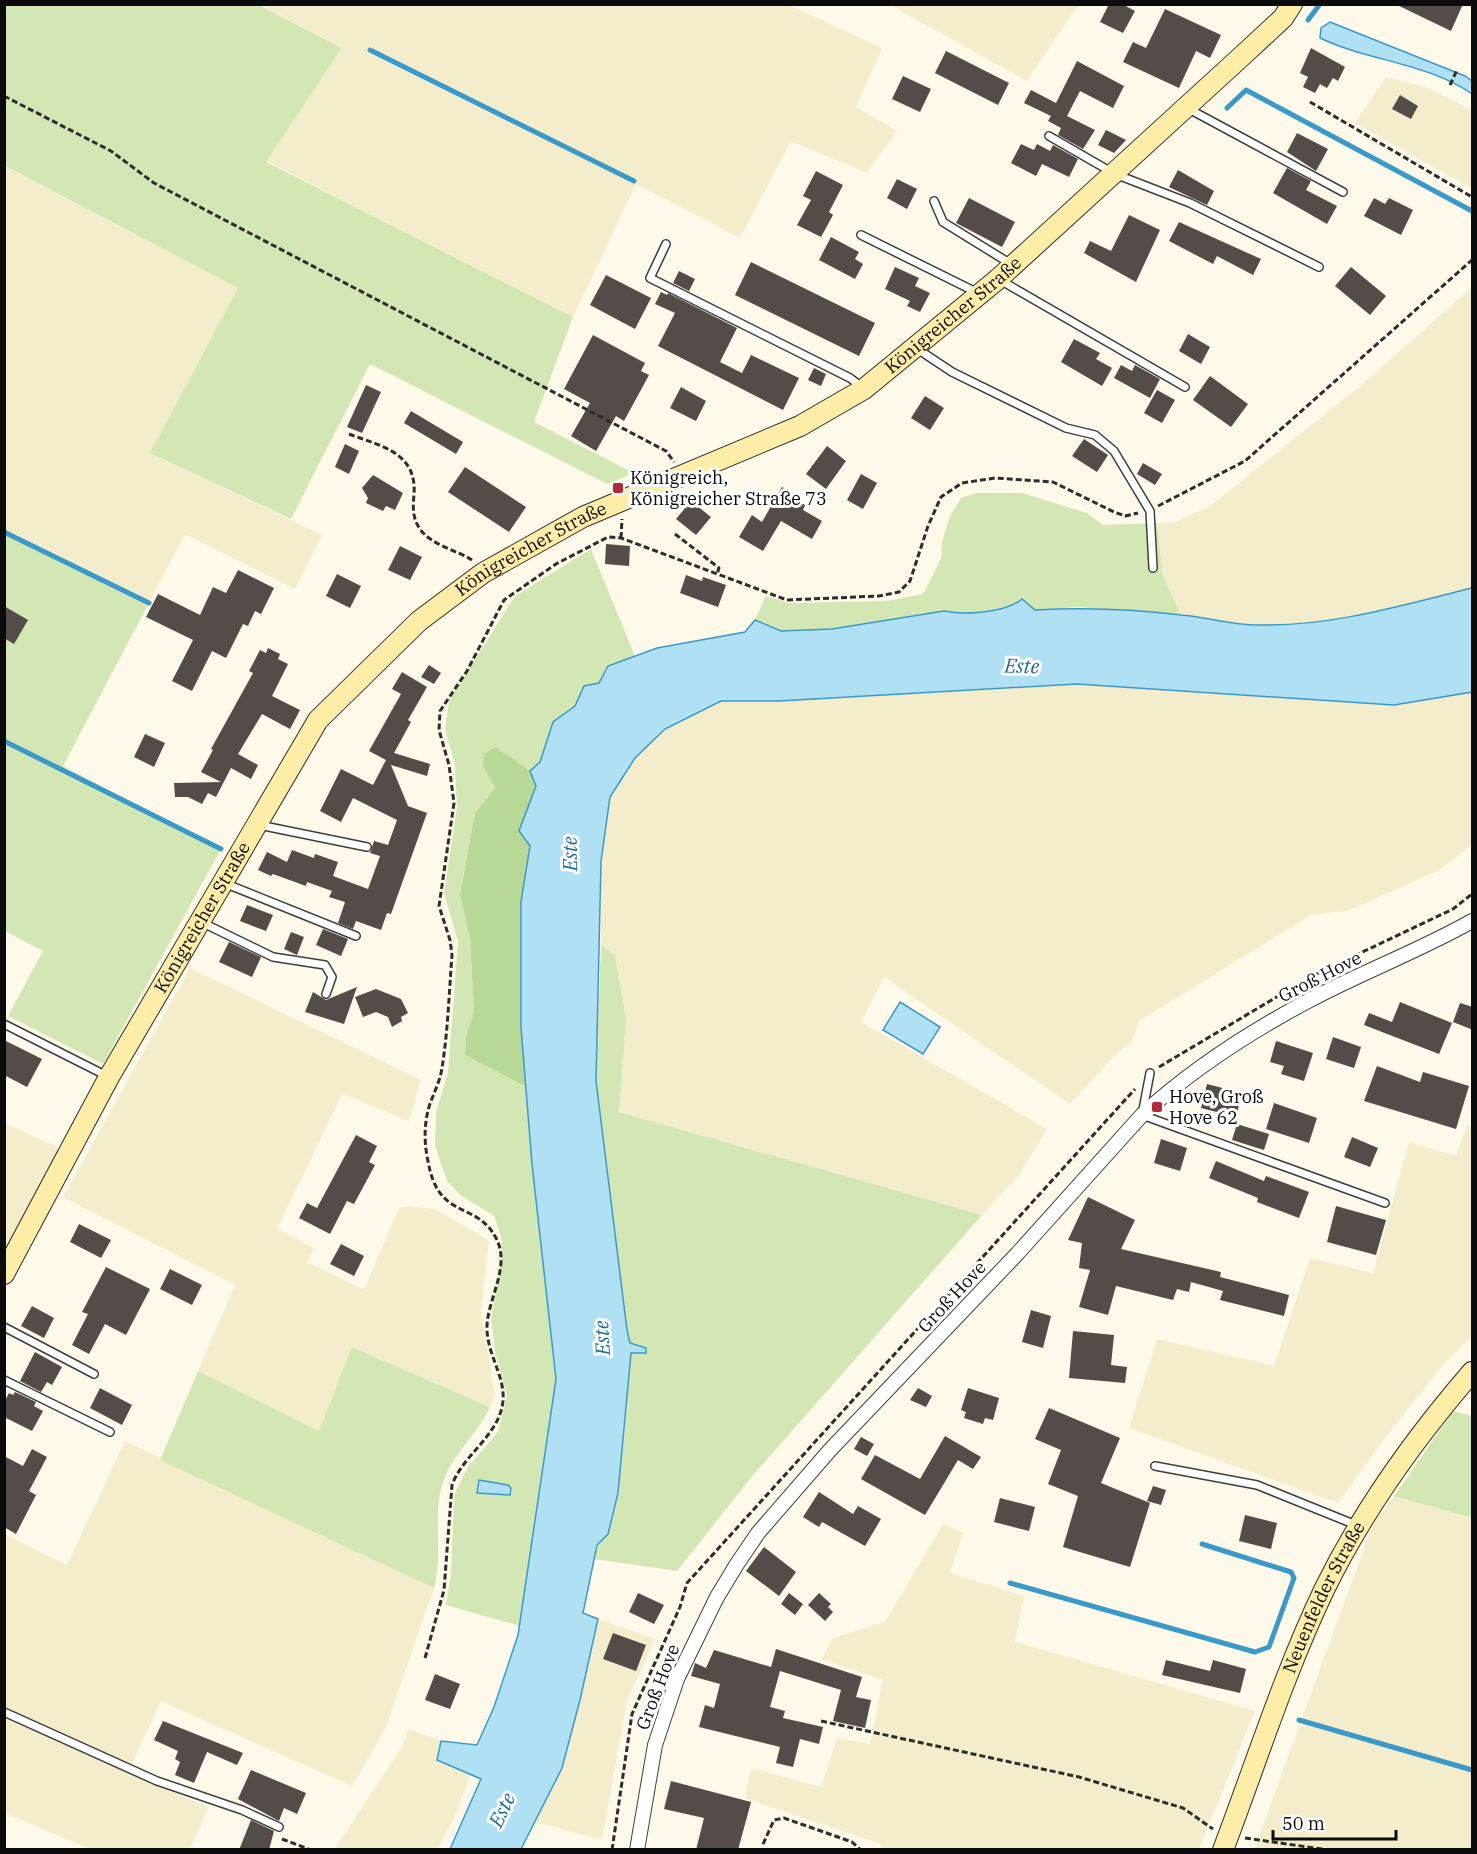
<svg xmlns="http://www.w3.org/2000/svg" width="1477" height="1854" font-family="'IBM Plex Serif',serif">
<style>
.farmland{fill:#f3edcb}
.green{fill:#d3e7b5}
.forest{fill:#b8d895}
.water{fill:#b0e0f4;stroke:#399aca;stroke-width:1.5}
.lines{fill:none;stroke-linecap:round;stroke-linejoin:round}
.stream{stroke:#399aca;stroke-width:5}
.building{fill:#544c48}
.lane-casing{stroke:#3e3e3e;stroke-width:10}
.street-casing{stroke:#3e3e3e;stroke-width:16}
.secondary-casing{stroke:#2d2d2d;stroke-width:22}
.path{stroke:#2d2d2d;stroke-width:3;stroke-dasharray:6 3;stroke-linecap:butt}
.lane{stroke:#fff;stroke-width:7}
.street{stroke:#fff;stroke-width:14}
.secondary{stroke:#fdeda6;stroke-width:20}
.poi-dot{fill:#b82738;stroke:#fff;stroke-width:2}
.labels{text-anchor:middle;stroke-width:6;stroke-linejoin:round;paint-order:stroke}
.street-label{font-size:18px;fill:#0b0b0b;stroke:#fff}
.poi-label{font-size:18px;fill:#0b0b0b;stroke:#fff;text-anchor:start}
.water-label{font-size:20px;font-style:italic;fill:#186a99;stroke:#fff}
</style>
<rect width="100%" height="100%" fill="#fff9ea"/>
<path class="farmland" d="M261,5H789L882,48L856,107L897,131L867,173L791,141L740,238L636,184L573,317L266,161L342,48Z
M890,5H1078L1027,81Z
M1386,77L1425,87L1472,110V189L1355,123Z
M4,166L238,288L150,453L322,535L295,589L185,534L149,603L5,532Z
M1472,287V588L1405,605L1300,625H1255L1181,615L1163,576L1157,523H1172L1209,507L1365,382Z
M1077,684L1394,705L1472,692V845L1439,870L1350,910L1311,915L1139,1021L1132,1042L1118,1052L1070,1104L884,977L861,1022L1047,1129L1018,1176L982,1215L618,1112L626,1019L615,955L601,945V861L610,797L635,758L665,729L721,701H779Z
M190,968L421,1080L409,1121L342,1094L277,1229L314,1248L307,1262L364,1290L399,1208L408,1206L434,1209L489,1240L481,1312L495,1396L490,1407L353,1347L319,1431L198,1371L235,1285L63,1197Z
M5,1123L61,1149L5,1252Z
M1467,1125L1472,1127V1336L1443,1365L1389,1432L1338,1503L1129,1428L1157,1339L1274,1366L1310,1258L1373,1273L1409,1142L1456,1156Z
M125,1441L434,1588L386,1727L352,1786L161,1701L127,1774L209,1807L190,1849H90L5,1813L4,1534L67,1565Z
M1394,1496L1472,1518V1849L1254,1850L1373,1524Z
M943,1524L963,1533L950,1573L1024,1596L1015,1642L1255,1711L1199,1849H880L881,1844L745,1798L751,1768L821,1787L837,1738L870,1744L883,1680L822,1659L833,1638L885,1622Z
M598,1619L655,1639L627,1701L602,1840L535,1822L562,1768L580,1700Z
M408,1729L441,1741L437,1760L471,1773L454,1819L437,1849L334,1850L403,1745Z"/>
<path class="green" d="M4,5H259L342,48L266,162L573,317L534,422L634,473L607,484L370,364L291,519L150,453L238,288L5,166Z
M976,493H1022L1087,513L1103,525L1157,523L1163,576L1181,615L1078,607L1035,610L1015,605L962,615L944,611L832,629L781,631L755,620L766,596L788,603L886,601L923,594L941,559L942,542L950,516L961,498Z
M4,532L149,603L63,766L221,849L103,1064L8,1016L43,951L5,931Z
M591,549L635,656L608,666L599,684L584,686L575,706L553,722L540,762L530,771L496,747L483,767L495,788L475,813L460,893L470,939L474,1013L466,1035L465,1055L526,1087L556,1379L520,1626L446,1605L451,1574L454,1495L468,1467L498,1432L507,1396L495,1351L491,1319L501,1263L502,1240L494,1216L460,1195L447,1181L435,1146L436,1112L448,1073L458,942L444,893L457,807L455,765L445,729L449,701L515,596Z
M601,945L615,955L626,1019L619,1112L982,1215L754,1474L677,1571L594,1559L598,1545L608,1534L624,1438L631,1353H646L645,1347L630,1343L627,1330L596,1081Z
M352,1347L490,1407C477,1436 451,1454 442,1486C433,1514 443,1555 434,1588L160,1460L198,1371L319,1431Z
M1453,1411L1472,1416V1518L1394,1496Z"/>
<path class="forest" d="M496,747L530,771L536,786L519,831L530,846L521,902V1027L526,1087L465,1055L466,1035L474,1012L470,939L460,894L475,813L495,788L483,767L484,754Z"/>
<path class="water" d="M1330,22L1465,76L1472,81V94C1428,63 1368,61 1320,38L1321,28Z
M1472,588V692L1394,705L1077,684L779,701H721L665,729L635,758L610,797L601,861L596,1081L627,1330L630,1343L646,1348V1353H631L618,1493L608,1534L597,1545L583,1613L598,1619L580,1700L562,1768L521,1849H450L481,1779L437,1760L441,1741L477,1745L494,1707L518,1635L556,1379L532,1164L521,1027V902L530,846L519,831L536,786L530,771L540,762L553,722L575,706L584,686L599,683L608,666L657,648L745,632L755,620L781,631L832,629L944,611C964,615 1006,613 1022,599L1035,610C1084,607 1132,609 1181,615C1206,617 1232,625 1257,625C1330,627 1403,605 1472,588Z
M900,1002L940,1027L923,1054L883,1030Z
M479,1480L508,1485L511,1488L510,1495L477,1493Z"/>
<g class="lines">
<path class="stream" d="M1308,20L1320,4
M370,50L634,181
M1227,108L1246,90L1472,211
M4,532L149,603
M4,741L221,849
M1010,1583L1255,1652L1269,1647L1294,1578L1291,1572L1202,1544
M1299,1720L1472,1770"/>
</g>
<path class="building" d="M1109,4H1122L1135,11L1123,33L1100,22Z
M1395,4H1463L1451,31Z
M1165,9L1221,35L1210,58L1196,51L1179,88L1123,62L1133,42L1146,48Z
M1311,48L1345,67L1338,81L1333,78L1327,88L1320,84L1315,93L1303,87L1308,77L1300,73Z
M946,51L1009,83L998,105L935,73Z
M1077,61L1124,86L1113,108L1080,91L1067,116L1095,130L1083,149L1058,135L1061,128L1048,121L1051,116L1024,103L1031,90L1056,103Z
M903,76L931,89L920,112L892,99Z
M1400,95L1418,106L1411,119L1392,109Z
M1106,130L1126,140L1114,153L1098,145Z
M1297,133L1328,149L1316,171L1287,152Z
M1021,144L1034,150L1037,144L1050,151L1053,145L1078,159L1069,177L1042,164L1036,176L1011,163Z
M1287,168L1311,181L1306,190L1337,206L1327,224L1273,193Z
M1178,170L1214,191L1207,205L1169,187Z
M816,171L843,185L829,212L833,215L821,237L797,225L811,200L803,196Z
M897,179L917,189L907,209L887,198Z
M969,198L1015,222L1002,247L956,223Z
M1374,198L1385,204L1389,198L1413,210L1401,235L1364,216Z
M1129,215L1160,230L1136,282L1084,253L1090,241L1111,251Z
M1179,222L1261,259L1253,275L1217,256L1213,264L1169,241Z
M831,237L859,252L855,259L863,264L855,279L819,260Z
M751,262L875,323L859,356L735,295Z
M895,267L919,278L915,286L930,293L920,312L907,306L910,301L885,289Z
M1351,267L1386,296L1370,315L1335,286Z
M679,271L695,279L689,291L673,283Z
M606,275L651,298L635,329L590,305Z
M661,292L667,295L668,293L737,328L720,362L742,373L751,355L799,378L783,410L658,346L675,313L655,304Z
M1188,334L1210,347L1201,364L1179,351Z
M593,335L645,363L641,371L649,375L624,421L616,416L596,451L571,436L590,403L564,389Z
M1074,339L1100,353L1096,359L1112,368L1102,386L1061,362Z
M1121,365L1132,371L1135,365L1160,379L1150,398L1114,378Z
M814,368L826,374L821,386L808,380Z
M1210,376L1248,404L1231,427L1193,400Z
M366,385L381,392L362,433L347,427Z
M681,387L706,401L696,421L670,408Z
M1157,390L1175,400L1162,423L1144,413Z
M925,396L944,408L930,430L911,418Z
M411,411L463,442L456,454L404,423Z
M1084,439L1108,455L1097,472L1072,456Z
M345,444L359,451L349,474L335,467Z
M827,446L846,461L826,489L806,474Z
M1143,463L1162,474L1155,485L1137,474Z
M465,467L526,507L509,532L448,492Z
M861,474L877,483L863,509L847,500Z
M373,475L403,493L395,510L386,506L383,511L366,503L368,498L362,488Z
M782,487L798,496L796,500L805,505L803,510L822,521L812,539L781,521L763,551L739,537L752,515L762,522Z
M691,501L711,517L696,535L676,519Z
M606,544L630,546L629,566L605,564Z
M400,546L422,557L410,580L388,570Z
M238,570L274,588L261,614L255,611L248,626L243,624L226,658L212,651L192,691L172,681L193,640L146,617L158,594L200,615L213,587L226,593Z
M337,574L361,586L350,608L326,596Z
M686,575L702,581L703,577L726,585L718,607L680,593Z
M4,606L28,620L14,644L4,638Z
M268,648L280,654L278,659L288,664L272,696L300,710L290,729L262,714L238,754L258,765L251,779L231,768L216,797L208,793L202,804L188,797H175L174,783L221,782L201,772L213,750L211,749L253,673L249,671L260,650L266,653Z
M429,665L441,673L434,684L421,677Z
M402,672L427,687L408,720L411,722L394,753L430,764L427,776L391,765L408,806L427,813L391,914L387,913L381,930L356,921L353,929L338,923L345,902L329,897L332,891L307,882L306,886L273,874L271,876L258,870L267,852L287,862L292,850L314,858L315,854L338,862L333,876L368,889L380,856L370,853L374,841L388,845L397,820L353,798L341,822L320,811L341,769L373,785L386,760L369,751L401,694L392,689Z
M145,734L165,743L154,767L134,757Z
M247,905L273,915L266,931L240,921Z
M323,929L348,939L341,956L316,945Z
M291,932L304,937L297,955L284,949Z
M229,942L261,957L252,977L219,962Z
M357,987L344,1024L305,1012L313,992L326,1000Z
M376,989L401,999L408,1013L401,1017L402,1021L392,1027L388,1017L376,1012L363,1017L355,997Z
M1400,1002L1452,1023L1439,1054L1364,1025L1369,1013L1392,1022Z
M1460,1003L1473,1007V1030L1453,1022Z
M1333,1037L1361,1047L1354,1068L1326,1059Z
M4,1040L42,1059L27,1087L4,1075Z
M1276,1041L1313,1053L1304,1081L1281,1074L1284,1066L1270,1062Z
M1377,1066L1420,1082L1423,1072L1469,1086L1456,1129L1364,1101Z
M1207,1084L1242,1093L1236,1117L1201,1108Z
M1274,1103L1317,1118L1309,1143L1266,1129Z
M1237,1124L1269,1134L1264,1150L1232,1140Z
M356,1135L377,1146L369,1162L375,1165L354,1204L347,1201L330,1234L299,1218L307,1203L317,1208Z
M1352,1137L1378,1148L1370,1167L1344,1157Z
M1161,1139L1187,1148L1180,1171L1154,1163Z
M1216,1161L1264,1181L1266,1176L1309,1192L1299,1218L1257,1202L1258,1198L1209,1178Z
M1088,1197L1135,1220L1121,1249L1221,1272L1220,1277L1289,1295L1284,1316L1220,1300L1223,1291L1191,1282L1189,1292L1177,1289L1173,1300L1116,1286L1108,1315L1079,1307L1090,1270L1079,1268L1082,1243L1068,1240Z
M1336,1206L1386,1220L1376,1255L1327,1242Z
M79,1224L111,1240L101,1258L70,1242Z
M341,1244L364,1256L354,1276L330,1264Z
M106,1267L150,1289L126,1335L105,1324L89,1354L72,1345L88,1314L82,1312Z
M170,1269L202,1285L192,1305L160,1289Z
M32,1306L54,1318L44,1338L21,1326Z
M1031,1310L1051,1316L1043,1348L1022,1342Z
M1073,1331L1114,1335L1111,1365L1127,1367L1125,1383L1069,1378Z
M35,1352L62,1367L52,1385L47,1382L41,1392L20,1381Z
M100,1388L132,1405L122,1425L90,1408Z
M918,1388L932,1396L926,1407L910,1400Z
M968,1388L999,1398L993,1420L985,1418L983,1424L964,1418L966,1412L961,1410Z
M15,1392L36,1402L34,1406L43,1411L32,1431L4,1417V1402L9,1393L13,1395Z
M1049,1408L1120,1438L1101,1483L1150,1503L1130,1567L1063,1547L1078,1496L1048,1484L1061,1450L1035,1439Z
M945,1436L981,1457L973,1469L958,1460L925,1515L861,1479L875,1455L920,1479Z
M861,1437L874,1444L867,1456L854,1449Z
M32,1449L47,1457L29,1491L36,1495L16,1534L4,1527V1456L23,1466Z
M1153,1486L1166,1490L1161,1505L1147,1501Z
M819,1492L853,1514L858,1506L881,1519L865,1546L822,1522L819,1527L803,1517Z
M1000,1498L1035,1507L1029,1531L994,1522Z
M1245,1515L1277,1523L1271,1549L1239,1541Z
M764,1547L796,1572L779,1596L746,1571Z
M638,1593L664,1605L654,1624L629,1612Z
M789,1593L803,1604L795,1615L781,1604Z
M819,1593L831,1604L828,1607L833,1612L825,1621L808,1605Z
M613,1633L646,1645L636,1671L603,1659Z
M776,1649L862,1677L856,1697L871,1700L865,1728L833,1721L841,1690L780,1671L770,1707L785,1711L783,1718L823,1727L819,1744L800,1739L793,1767L776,1763L780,1747L699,1727L705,1705L714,1708L720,1684L691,1676L695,1663L706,1668L714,1650L771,1667Z
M1166,1660L1210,1671L1213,1660L1246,1669L1240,1693L1162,1675Z
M435,1674L460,1684L450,1709L425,1700Z
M163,1721L243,1753L237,1765L207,1752L194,1783L175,1775L180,1762L175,1759L178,1751L154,1740Z
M251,1770L306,1793L297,1814L284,1808L279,1821L238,1799Z
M671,1781L751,1802L738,1850H696L704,1818L664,1809Z
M251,1820L274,1831L269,1850H239Z"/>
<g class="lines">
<defs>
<path id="lane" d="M1189,109L1343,192
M1049,136L1115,174L1190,203L1319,267
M934,201L943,222L1011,264
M861,235L978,293
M666,244L650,278L850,378L862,387
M1000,280L1185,387
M916,348L952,372L1066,428L1095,435L1114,451L1150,511L1153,568
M259,825L367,847
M224,883L356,936
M201,922L273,957L325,965L332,977L326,994
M4,1024L107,1076
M1150,1073L1142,1115L1385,1203
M4,1327L94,1374
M4,1380L110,1432
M1155,1466L1257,1485L1356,1525
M4,1712L157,1781L242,1810L279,1827"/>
<path id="street" d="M637,1850L655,1745L677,1679L717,1597L737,1564L758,1533L830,1450L1017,1254L1142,1115C1192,1069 1248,1033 1308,1001C1362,972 1419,951 1472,921"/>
<g id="secondary">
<path id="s1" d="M4,1274L109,1077L318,720L419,621L483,573L583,517L800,426L864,389L998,279L1242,56L1283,18L1292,4"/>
<path id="s2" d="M1223,1850C1256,1763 1284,1674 1324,1590C1362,1512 1415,1438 1472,1372"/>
</g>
</defs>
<use href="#lane" class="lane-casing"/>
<use href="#street" class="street-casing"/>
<use href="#secondary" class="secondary-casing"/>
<path class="path" d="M1450,85L1457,70
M4,96L111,151L154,183L666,451L674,462
M1310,102L1472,197
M349,434C380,446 417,452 414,494C413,506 412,518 420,529C431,545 456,550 472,560
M1158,506L1245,461L1472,260
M675,534L719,568L717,574
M621,538L622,519
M1159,1067L1312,976L1453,909L1472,894
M425,1658L444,1590L452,1485C462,1458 490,1441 500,1414C512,1382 486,1358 487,1326C488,1298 511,1266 496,1238C476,1200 438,1221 428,1161C424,1143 424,1124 429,1107C433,1094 440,1082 442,1068C448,1031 449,993 452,955L450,940L439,906L454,803L449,765L439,730L440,711L467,671L504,600L556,564L608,537L621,538L787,600L879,596L899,592L910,581L928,526L941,497L962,483L995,478L1053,482L1114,512L1125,516L1138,513
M821,1721L1079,1777L1183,1808L1213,1829
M1245,1838L1329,1850
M282,1839L311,1850
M763,1844L774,1820L784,1818L852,1842L861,1850
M612,1850L632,1714L680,1607L687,1583L1135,1089"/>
<use href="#lane" class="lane"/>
<use href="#street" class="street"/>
<use href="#secondary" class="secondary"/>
</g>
<g class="poi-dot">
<rect x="612" y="482" width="12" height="12" rx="3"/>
<rect x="1151" y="1101" width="12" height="12" rx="3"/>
</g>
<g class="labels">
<g class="street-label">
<text dy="6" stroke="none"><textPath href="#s1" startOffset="1398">Königreicher Straße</textPath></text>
<text dy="6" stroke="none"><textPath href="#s1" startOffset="912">Königreicher Straße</textPath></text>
<text dy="6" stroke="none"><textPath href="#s1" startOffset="408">Königreicher Straße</textPath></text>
<text transform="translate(1320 977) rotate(-27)" y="6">Groß Hove</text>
<text transform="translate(952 1297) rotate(-47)" y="6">Groß Hove</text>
<text dy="6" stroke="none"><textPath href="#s2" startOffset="272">Neuenfelder Straße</textPath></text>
<text transform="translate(658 1687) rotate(-69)" y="6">Groß Hove</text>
</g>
<g class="poi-label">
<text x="630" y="484">Königreich,<tspan x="630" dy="21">Königreicher Straße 73</tspan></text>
<text x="1169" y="1103">Hove, Groß<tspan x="1169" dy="21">Hove 62</tspan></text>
</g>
<g class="water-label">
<text transform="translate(1022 666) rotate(2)" y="7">Este</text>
<text transform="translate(570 854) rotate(-91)" y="7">Este</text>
<text transform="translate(602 1338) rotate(-93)" y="7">Este</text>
<text transform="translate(502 1810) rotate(-64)" y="7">Este</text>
</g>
</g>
<rect width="1477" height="1854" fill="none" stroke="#0b0b0b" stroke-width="12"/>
<path d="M1273 1830v9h123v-9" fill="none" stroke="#0b0b0b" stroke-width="3"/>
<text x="1282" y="1830" font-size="18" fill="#0b0b0b" stroke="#ffffff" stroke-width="4.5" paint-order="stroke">50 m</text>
</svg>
